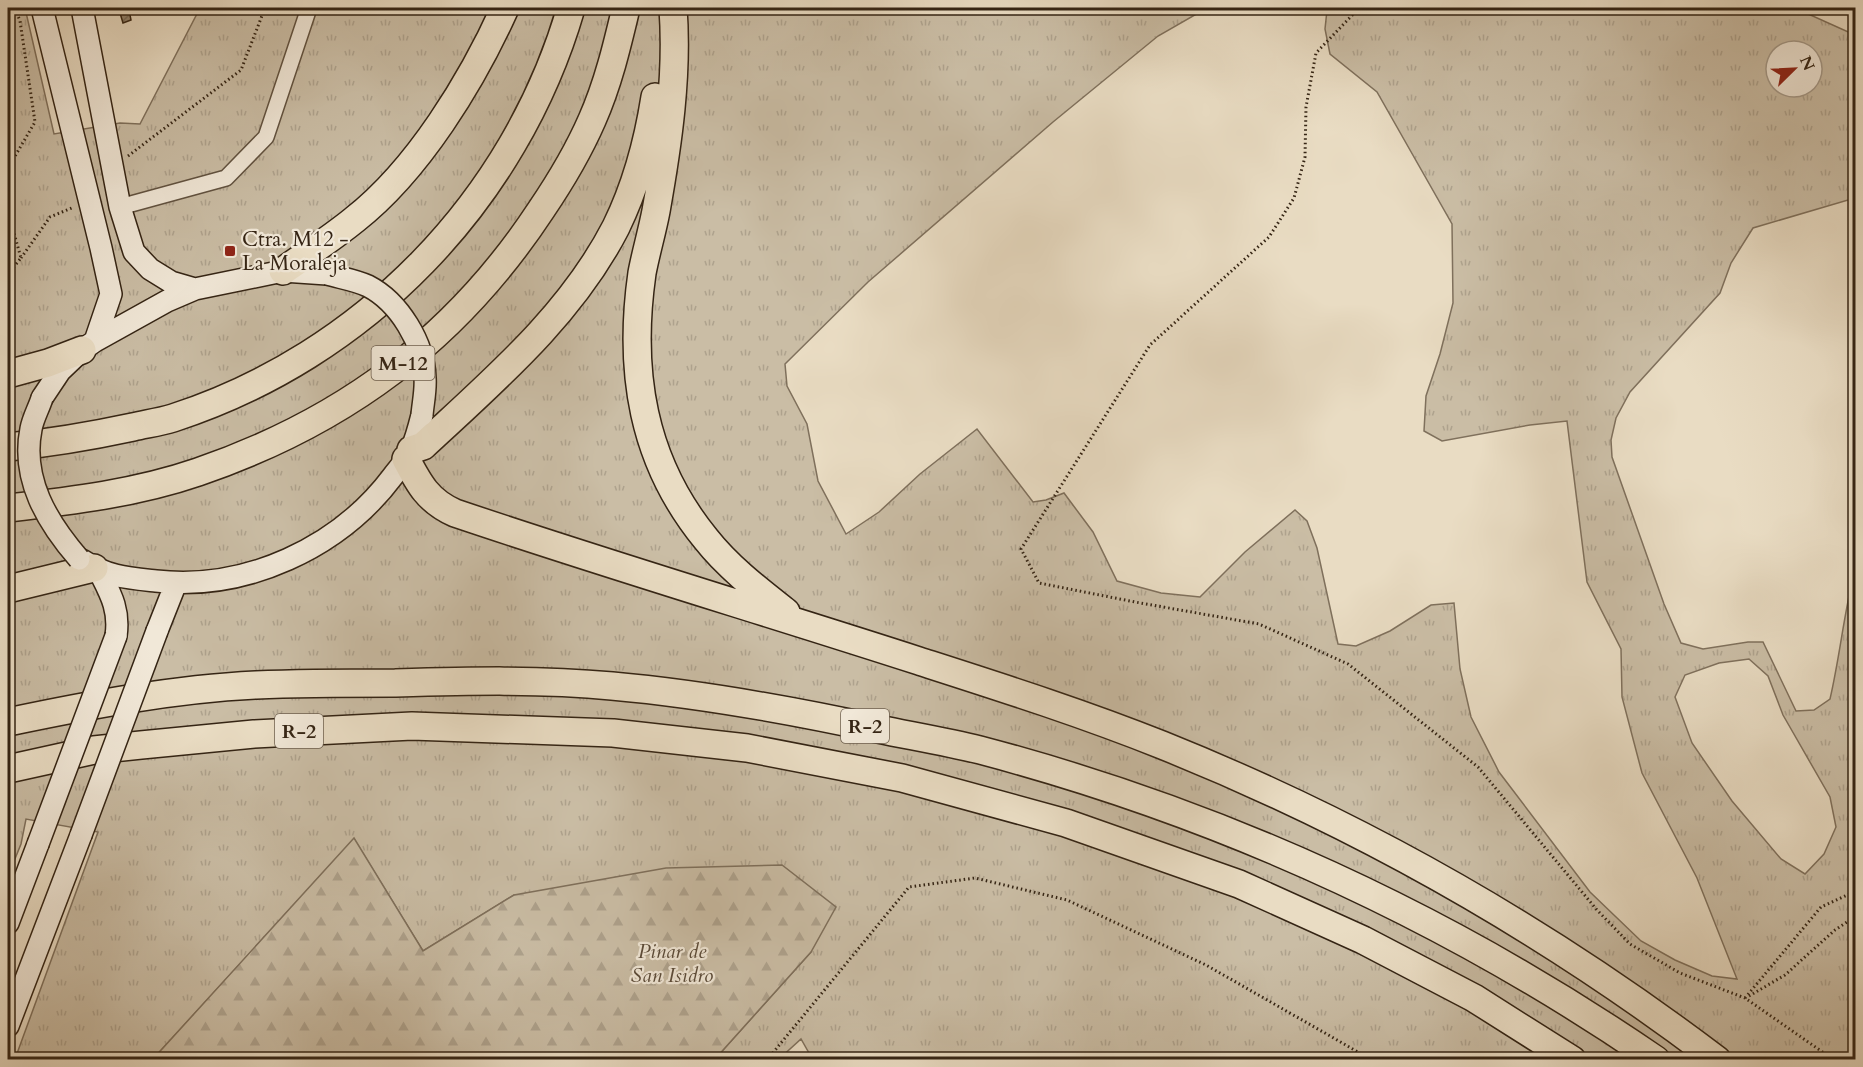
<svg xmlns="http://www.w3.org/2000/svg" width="1863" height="1067" font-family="Cardo,serif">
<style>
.grass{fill:url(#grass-tufts);stroke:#7f705c;stroke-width:1.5;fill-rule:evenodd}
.forest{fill:url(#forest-firs);stroke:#7f705c;stroke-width:1.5}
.building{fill:url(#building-hatch);stroke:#342414;stroke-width:1.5}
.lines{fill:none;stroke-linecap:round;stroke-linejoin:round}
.street-casing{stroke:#615240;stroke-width:18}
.secondary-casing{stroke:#342414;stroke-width:24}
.highway-casing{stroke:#342414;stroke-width:30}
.path{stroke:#342414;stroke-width:3;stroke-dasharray:1.5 3;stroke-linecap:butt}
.street{stroke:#f1e8d8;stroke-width:15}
.secondary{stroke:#f1e8d8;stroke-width:21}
.highway{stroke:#e9dcc3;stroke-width:27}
.secondary-bridge-casing{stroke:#342414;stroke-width:24;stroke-linecap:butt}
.secondary-bridge{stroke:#f1e8d8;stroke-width:21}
.poi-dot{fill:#8f2418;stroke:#f1e8d8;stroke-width:2}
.labels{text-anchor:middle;stroke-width:4.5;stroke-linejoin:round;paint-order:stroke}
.shield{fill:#f1e8d8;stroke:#6d5f4f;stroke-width:1.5}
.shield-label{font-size:20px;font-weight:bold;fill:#342414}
.poi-label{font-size:21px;fill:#342414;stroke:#f1e8d8;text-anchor:start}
.park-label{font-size:21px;font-style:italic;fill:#5a4a38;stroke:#f1e8d8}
</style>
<defs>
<pattern id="grass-tufts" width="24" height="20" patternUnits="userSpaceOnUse" patternTransform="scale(1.5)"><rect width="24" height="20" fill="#cabda5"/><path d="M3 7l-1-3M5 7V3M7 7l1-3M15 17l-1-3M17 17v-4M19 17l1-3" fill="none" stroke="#aea28d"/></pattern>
<pattern id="forest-firs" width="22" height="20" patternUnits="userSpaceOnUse" patternTransform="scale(1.5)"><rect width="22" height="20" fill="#cabda5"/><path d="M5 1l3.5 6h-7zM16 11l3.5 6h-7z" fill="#aea28d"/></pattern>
<pattern id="building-hatch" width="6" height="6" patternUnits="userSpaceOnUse" patternTransform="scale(1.5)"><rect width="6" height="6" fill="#92846f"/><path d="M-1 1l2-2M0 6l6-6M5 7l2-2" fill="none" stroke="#786c5a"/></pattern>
</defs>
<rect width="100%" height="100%" fill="#e9dcc3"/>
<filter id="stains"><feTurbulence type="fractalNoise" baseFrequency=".00333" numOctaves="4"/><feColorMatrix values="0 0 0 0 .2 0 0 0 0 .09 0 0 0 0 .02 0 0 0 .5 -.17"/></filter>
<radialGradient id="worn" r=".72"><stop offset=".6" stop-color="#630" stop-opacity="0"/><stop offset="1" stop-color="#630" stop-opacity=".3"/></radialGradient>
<path class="grass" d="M8,8H25L54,134L120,123L140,124L200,8H1207L1158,36L1053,122L868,282L785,364L787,386L807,424L818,481L846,534L879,512L920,474L977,429L1033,502L1046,500L1064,493L1093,532L1117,581L1161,593L1200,597L1245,552L1295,510L1307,521L1317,548L1338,644L1356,646L1390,631L1431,605L1454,603L1460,669L1471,717L1499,772L1590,892L1641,941L1675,960L1712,976L1737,979L1697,878L1642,773L1622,697L1621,649L1587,582L1567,421L1530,425L1442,441L1424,431L1426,396L1440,354L1453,303L1452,224L1377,92L1330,54L1325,29L1327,10L1333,8H1795L1855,35V198L1753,228L1731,263L1720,293L1630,392L1616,418L1611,440L1612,457L1664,604L1681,643L1703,649L1748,642H1763L1796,711L1814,710L1830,699C1840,656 1844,612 1855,569V1059L813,1060L801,1039L779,1059H715L811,952L514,895L423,951L354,839L153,1059H15L98,832L26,819L21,844L8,876ZM1776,51H1812V87H1776ZM1749,659L1768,676L1783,715L1830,797L1836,827L1824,854L1805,874L1781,859L1732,801L1692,743L1675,697L1685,675L1719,663Z"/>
<path class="forest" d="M354,838L423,951L514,895L666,868L782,865L836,907L811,952L715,1059H153Z"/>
<path class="building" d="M129,10L131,20L123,23L120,13Z"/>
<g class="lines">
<defs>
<path id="street" d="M120,207L226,178L266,137L309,8"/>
<path id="secondary" d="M42,8L101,248L111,294L95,341
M82,8L120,207L134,252L150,269L171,282L195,289
M42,398L60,371L82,350L95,341L167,301L195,289L283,271L327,274
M82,560C108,577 127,578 156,581C246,591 339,548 393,476C399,468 407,460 411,450C416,439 419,427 422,415
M99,571C110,593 120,609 116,636
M157,631L176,583
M8,923L38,844
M8,1026L81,835"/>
<path id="highway" d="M673,8C678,75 668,144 656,211C652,232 646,252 642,273C628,371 642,461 706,539C728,567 758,590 786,612
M283,271C307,254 332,238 354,220C418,170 472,81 505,8
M8,374L48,363L82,350
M8,447C50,443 91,436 133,427C146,424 160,422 173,418C364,356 515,201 571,8
M411,450L423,446C494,380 571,315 616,227C636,186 648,142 655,97
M406,459C419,484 428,501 455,513C609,565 764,611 919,661C1000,687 1082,713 1162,745C1359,824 1547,931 1717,1060
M8,508C72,501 137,493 198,472C344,422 456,339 541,210C560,182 578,152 592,120C608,84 617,46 626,8
M8,589L94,568
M8,722C89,705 173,689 256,685C303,683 349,683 395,683C468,681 540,679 612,686C702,694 790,710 878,729C912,736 947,742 980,750C1222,814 1449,918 1656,1060
M8,769L94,750L141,745L254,734L412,726L613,733L747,748L902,778L1066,823L1239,884L1363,940L1474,998L1572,1060"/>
</defs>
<use href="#street" class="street-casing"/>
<use href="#secondary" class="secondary-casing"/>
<use href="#highway" class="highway-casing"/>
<path class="path" d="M1359,8L1316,53L1306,107L1305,157L1294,198L1269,237L1150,345L1021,549L1039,583L1135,602L1259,624L1348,664L1478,767L1597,910L1630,944L1680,973L1745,998L1834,1060
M128,156L241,70L265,8
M8,204L11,163L35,122L20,21L15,8
M8,212L21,258L8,274
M21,258L50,217L74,207
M1749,996L1785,975L1835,930L1856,916
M1745,998L1821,907L1856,891
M767,1060L909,887L975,878L1067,900L1206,965L1372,1060"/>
<use href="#street" class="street"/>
<use href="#secondary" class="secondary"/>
<use href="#highway" class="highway"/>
<defs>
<path id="secondary-bridge" d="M327,274C341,278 355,280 368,286C399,302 424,343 425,378C426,390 423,403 422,415
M42,398C39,408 33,418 31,429C21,479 47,522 79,559
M81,835L157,631
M38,844L116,636"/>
</defs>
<use href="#secondary-bridge" class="secondary-bridge-casing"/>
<use href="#secondary-bridge" class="secondary-bridge"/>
</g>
<rect class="poi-dot" x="224" y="245" width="12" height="12" rx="3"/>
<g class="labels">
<g class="shield">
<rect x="371.5" y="346" width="63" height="34" rx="4.5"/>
<rect x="841" y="709" width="48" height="34" rx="4.5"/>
<rect x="275" y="714" width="48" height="34" rx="4.5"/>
</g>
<g class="shield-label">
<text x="403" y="370">M-12</text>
<text x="865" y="733">R-2</text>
<text x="299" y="738">R-2</text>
</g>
<g class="poi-label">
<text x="242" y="246">Ctra. M12 -<tspan x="242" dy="24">La Moraleja</tspan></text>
</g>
<g class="park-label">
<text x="672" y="958">Pinar de<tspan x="672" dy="24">San Isidro</tspan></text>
</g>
</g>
<rect width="1863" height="1067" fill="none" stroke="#e9dcc3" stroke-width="30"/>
<rect x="9" y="9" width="1845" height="1049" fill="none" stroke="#342414" stroke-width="3"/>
<rect x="15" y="15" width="1833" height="1037" fill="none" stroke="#342414" stroke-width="1.5"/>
<g transform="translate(1794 69) rotate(66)"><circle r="28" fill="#f1e8d8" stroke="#a59a8a" stroke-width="1.5"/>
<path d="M0-4.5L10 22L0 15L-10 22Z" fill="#8f2418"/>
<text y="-9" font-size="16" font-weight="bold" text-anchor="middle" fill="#342414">N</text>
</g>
<rect width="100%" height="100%" filter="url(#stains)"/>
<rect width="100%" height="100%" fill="url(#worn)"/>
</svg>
